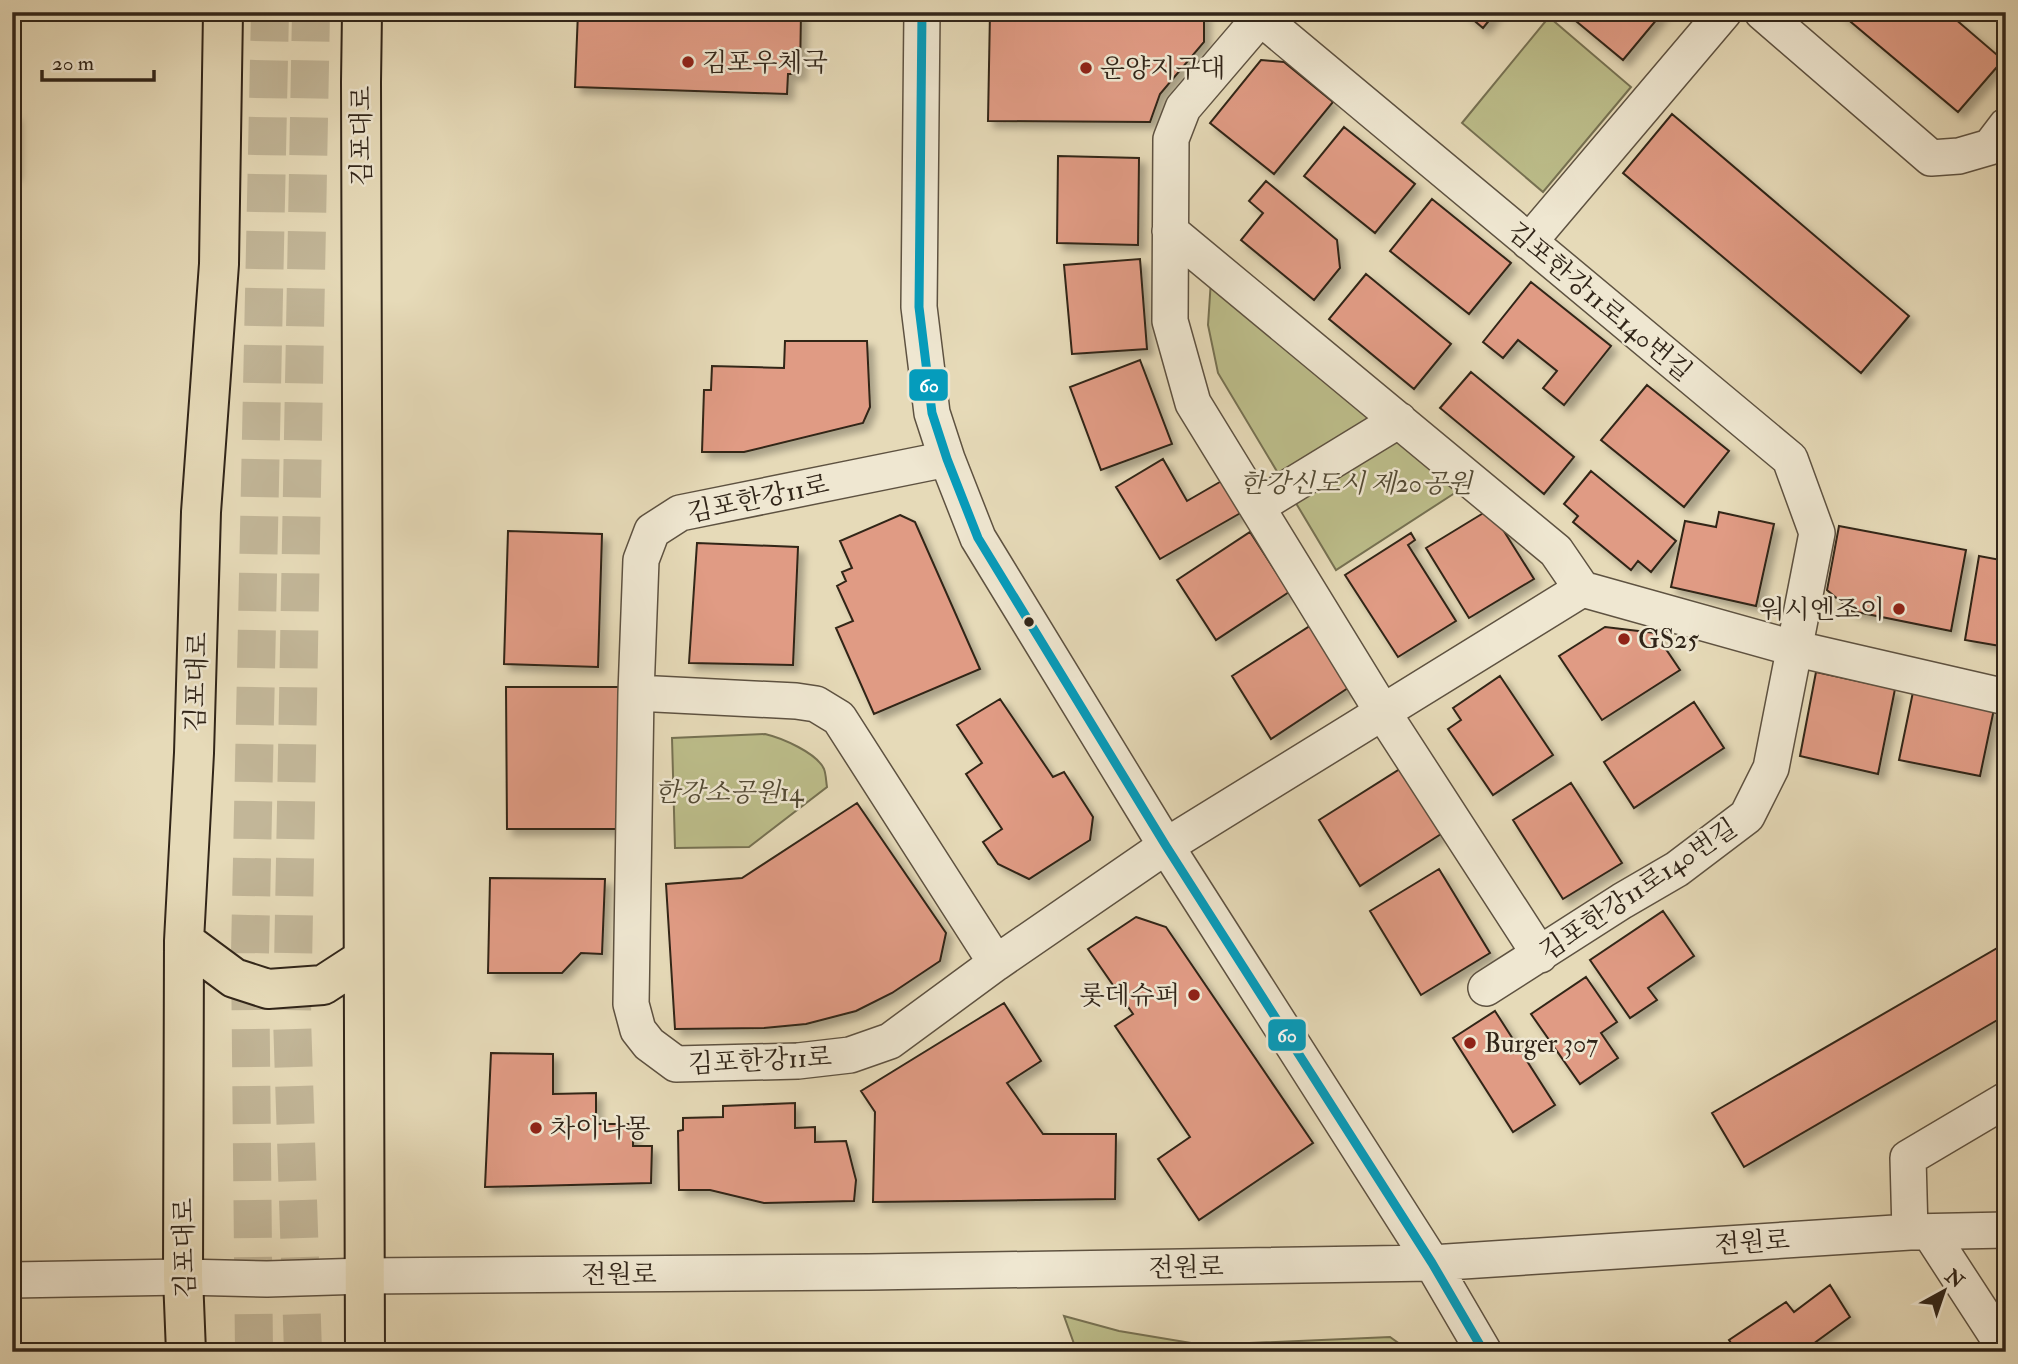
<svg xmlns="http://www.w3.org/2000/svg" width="2018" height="1364" font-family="'IM FELL Double Pica','Noto Serif KR',serif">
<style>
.green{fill:#bcbd8a;stroke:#767152;stroke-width:2}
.building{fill:#e09b84;stroke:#312519;stroke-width:2;filter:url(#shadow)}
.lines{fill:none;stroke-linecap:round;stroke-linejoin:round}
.major-tunnel{stroke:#c2b698;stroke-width:38;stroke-dasharray:38 19;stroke-linecap:butt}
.minor-casing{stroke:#5e5241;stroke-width:38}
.major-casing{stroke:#312519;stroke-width:42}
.minor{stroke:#efe7d1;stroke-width:35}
.major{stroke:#e6dab8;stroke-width:38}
.bus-1-casing{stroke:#efe7d1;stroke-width:14}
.bus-1{stroke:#059cbc;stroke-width:9}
.poi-dot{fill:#8f2418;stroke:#efe7d1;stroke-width:2.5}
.bus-dot{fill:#312519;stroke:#efe7d1;stroke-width:2.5}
.labels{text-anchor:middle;stroke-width:5;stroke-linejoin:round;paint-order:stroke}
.poi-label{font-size:26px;fill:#312519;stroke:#efe7d1;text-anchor:start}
.street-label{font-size:26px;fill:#312519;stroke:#efe7d1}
.park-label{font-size:26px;font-style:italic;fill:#544b35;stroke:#efe7d1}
.line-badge{stroke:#efe7d1;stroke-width:2.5}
.badge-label{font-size:19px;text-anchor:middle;font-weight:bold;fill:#fff}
</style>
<defs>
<filter id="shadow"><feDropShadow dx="6" dy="6" stdDeviation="3.5" flood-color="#0004"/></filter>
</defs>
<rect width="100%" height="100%" fill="#e6dab8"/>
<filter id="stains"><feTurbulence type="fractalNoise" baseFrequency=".00286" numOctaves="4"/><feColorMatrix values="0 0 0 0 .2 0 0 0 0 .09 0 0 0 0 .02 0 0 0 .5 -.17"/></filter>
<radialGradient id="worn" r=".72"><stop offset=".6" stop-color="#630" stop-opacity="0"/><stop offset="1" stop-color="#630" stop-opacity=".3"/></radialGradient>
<path class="green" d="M1549,17L1631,87L1543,192L1462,123Z
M1211,280L1461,489L1336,570L1218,373L1208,325Z
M765,734C782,738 817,753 824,769C826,774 826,781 827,787L749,847L675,848L672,738Z
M1064,1316L1119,1331L1203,1345L1390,1337L1411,1352H1077Z"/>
<path class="building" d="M578,12H801L800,74H788L787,94L575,87Z
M990,12H1204V42L1160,94L1150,122L988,121Z
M1464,12H1496L1483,28Z
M1565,12H1663L1623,60Z
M1839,12H1947L2003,60L1958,112Z
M1261,60L1284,62L1333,102L1274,174L1210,123Z
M1672,114L1909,316L1861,373L1623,173Z
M12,115H15V174H12Z
M1344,127L1415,184L1375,233L1304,176Z
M1058,156L1139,158L1138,245L1057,243Z
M1266,181L1337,240L1340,268L1314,300L1241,240L1263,213L1249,201Z
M1432,199L1511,263L1469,314L1390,251Z
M1140,259L1147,349L1072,354L1064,265Z
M1366,274L1451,344L1414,389L1329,319Z
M1531,282L1611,346L1564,405L1543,388L1557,371L1518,340L1503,358L1483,342Z
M785,341H867L870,407L863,423L744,452H702L704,390H711L712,366L784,368Z
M1140,360L1172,444L1101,470L1070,387Z
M1471,372L1574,457L1544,494L1440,408Z
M1647,385L1729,451L1684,507L1601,440Z
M1163,459L1187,501L1225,479L1244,511L1160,559L1116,487Z
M1591,471L1676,541L1651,572L1638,561L1631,570L1573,522L1578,516L1564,504Z
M1490,509L1534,579L1469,618L1426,548Z
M1719,512L1774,524L1756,606L1671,587L1685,521L1716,527Z
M900,515L915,522L980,669L874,714L836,628L853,621L837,586L846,581L842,572L852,568L840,541Z
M1839,526L1966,550L1951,631L1852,611L1827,590Z
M508,531L602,534L598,667L504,664Z
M1250,532L1289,592L1216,640L1177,580Z
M1411,533L1415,540L1408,545L1456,621L1398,657L1345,575Z
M697,543L798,547L793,665L689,663Z
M1979,556L2006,561V647L1965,640Z
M1313,624L1351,686L1271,739L1232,676Z
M1605,627L1655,633L1680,670L1602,720L1559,656Z
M1816,672L1895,689L1878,774L1800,756Z
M1500,676L1553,755L1493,795L1448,729L1461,720L1453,708Z
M506,687H623V829H507Z
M1913,692L1994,709L1980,776L1899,760Z
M1000,699L1053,777L1064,772L1093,817L1090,840L1029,879L998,864L983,842L1002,829L966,774L982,763L957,725Z
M1694,702L1724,748L1634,808L1604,762Z
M1400,769L1441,834L1360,886L1319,820Z
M1571,783L1622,863L1563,899L1513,820Z
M857,803L946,933L940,961L892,993L856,1011L806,1024L764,1028L675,1029L666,884L742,878Z
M1439,869L1490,953L1421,995L1370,911Z
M490,878L605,879L602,954L581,953L562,973H488Z
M1663,911L1694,956L1648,988L1657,1000L1630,1018L1590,960Z
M1136,917L1166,927L1313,1143L1199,1220L1158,1159L1190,1137L1115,1026L1133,1014L1088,949Z
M2006,943V1015L1744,1167L1712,1113Z
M1586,977L1617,1022L1601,1033L1618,1058L1580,1084L1531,1014Z
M1004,1003L1041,1061L1007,1083L1043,1134H1116L1115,1199L873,1202L875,1112L861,1091Z
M1495,1011L1555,1105L1513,1132L1453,1038Z
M491,1053L553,1054V1094L596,1093V1124H633V1146H652L651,1183L485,1187Z
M795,1103V1128L815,1127V1142L846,1141L856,1180L854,1201L764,1203L710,1190H679L678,1131L683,1130V1118L723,1117V1106Z
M1830,1285L1850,1317L1802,1352H1737L1729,1340L1786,1302L1794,1312Z"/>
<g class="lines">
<path class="major-tunnel" d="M254,1352L250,953L270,12
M303,1352L292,1018L311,12"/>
<defs>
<path id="minor" d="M922,12L919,307L932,413L947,459L978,538L1166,846L1432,1263L1484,1352
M1254,12L1790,459L1817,533L1771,768L1747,816L1677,869L1622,901L1486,988
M1762,12L1931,158L1959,156L1990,147L2006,126
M1260,18L1183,108L1171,139L1170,321L1193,403L1382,711L1540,955
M1170,231L1556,551L1582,589
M1529,242L1724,12
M947,459L680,513L652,531L641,560L636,693L796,701L816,704L839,718L996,963L1166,846L1582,589L1793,648L2006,697
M1258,506L1399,420
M636,693L631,1004L638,1030L649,1044L676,1064L798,1061L850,1055L890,1041L996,963
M1910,1232L1908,1158L2006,1100
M1930,1233L2006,1350
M12,1280L183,1277L267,1279L365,1276L869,1272L1432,1263L1910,1232L2006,1230"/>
<path id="major" d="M362,12L361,82L365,1352
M184,941L234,978L268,989L323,985L363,959
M186,1352L183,1277L184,941L194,753L201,512L219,264L223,12"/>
</defs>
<use href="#minor" class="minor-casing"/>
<use href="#major" class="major-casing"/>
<use href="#minor" class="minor"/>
<use href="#major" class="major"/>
<defs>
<path id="bus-1" d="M922,12L919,307L932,413L947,459L978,538L1166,846L1432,1263L1484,1352"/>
</defs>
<use href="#bus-1" class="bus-1-casing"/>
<use href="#bus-1" class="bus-1"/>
</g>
<g class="poi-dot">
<circle cx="688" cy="62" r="7"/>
<circle cx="1086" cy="68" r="7"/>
<circle cx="1899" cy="609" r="7"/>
<circle cx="1624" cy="639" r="7"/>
<circle cx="1194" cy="995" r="7"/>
<circle cx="1470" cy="1043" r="7"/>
<circle cx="536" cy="1128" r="7"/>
</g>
<circle class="bus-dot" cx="1029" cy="622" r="6"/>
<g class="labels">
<g class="poi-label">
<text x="702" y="71">김포우체국</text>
<text x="1100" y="77">운양지구대</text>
<text x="1885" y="618" text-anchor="end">워시엔조이</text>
<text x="1638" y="648">GS25</text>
<text x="1180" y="1004" text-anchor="end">롯데슈퍼</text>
<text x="1484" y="1052">Burger 307</text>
<text x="550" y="1137">차이나몽</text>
</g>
<g class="street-label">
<text transform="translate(361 136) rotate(-90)" y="9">김포대로</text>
<text transform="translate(1600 301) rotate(40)" y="9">김포한강11로140번길</text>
<text transform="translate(758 498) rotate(-12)" y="9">김포한강11로</text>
<text transform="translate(196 682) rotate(-88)" y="9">김포대로</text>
<text transform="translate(1638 889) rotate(-34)" y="9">김포한강11로140번길</text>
<text transform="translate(760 1060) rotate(-3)" y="9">김포한강11로</text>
<text transform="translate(1752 1242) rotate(-4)" y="9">전원로</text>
<text transform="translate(184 1248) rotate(-91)" y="9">김포대로</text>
<text transform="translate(1186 1267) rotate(-1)" y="9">전원로</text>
<text x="619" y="1283">전원로</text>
</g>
<g class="park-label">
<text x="1356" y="492">한강신도시 제20공원</text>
<text x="729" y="801">한강소공원14</text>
</g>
</g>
<g class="line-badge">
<rect x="908" y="368" width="41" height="34" rx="7" fill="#059cbc"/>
<rect x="1267" y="1018" width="40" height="34" rx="7" fill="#059cbc"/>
</g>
<g class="badge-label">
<text x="929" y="392">60</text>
<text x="1287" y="1042">60</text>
</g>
<rect width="2018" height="1364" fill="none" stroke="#e6dab8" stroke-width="42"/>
<rect x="14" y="14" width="1990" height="1336" fill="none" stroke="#312519" stroke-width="3.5"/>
<rect x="21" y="21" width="1976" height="1322" fill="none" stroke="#312519" stroke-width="2"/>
<g transform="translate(1944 1291) rotate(40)" stroke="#efe7d1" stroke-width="5" paint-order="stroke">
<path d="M0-5L12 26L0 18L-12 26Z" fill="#312519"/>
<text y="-10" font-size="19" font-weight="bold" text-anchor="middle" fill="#312519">N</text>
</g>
<path d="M42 70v10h112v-10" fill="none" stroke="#312519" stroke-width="3.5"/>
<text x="52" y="70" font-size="21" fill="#312519" stroke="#efe7d1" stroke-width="5" paint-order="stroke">20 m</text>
<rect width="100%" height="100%" filter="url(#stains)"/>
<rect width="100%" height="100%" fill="url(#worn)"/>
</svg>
